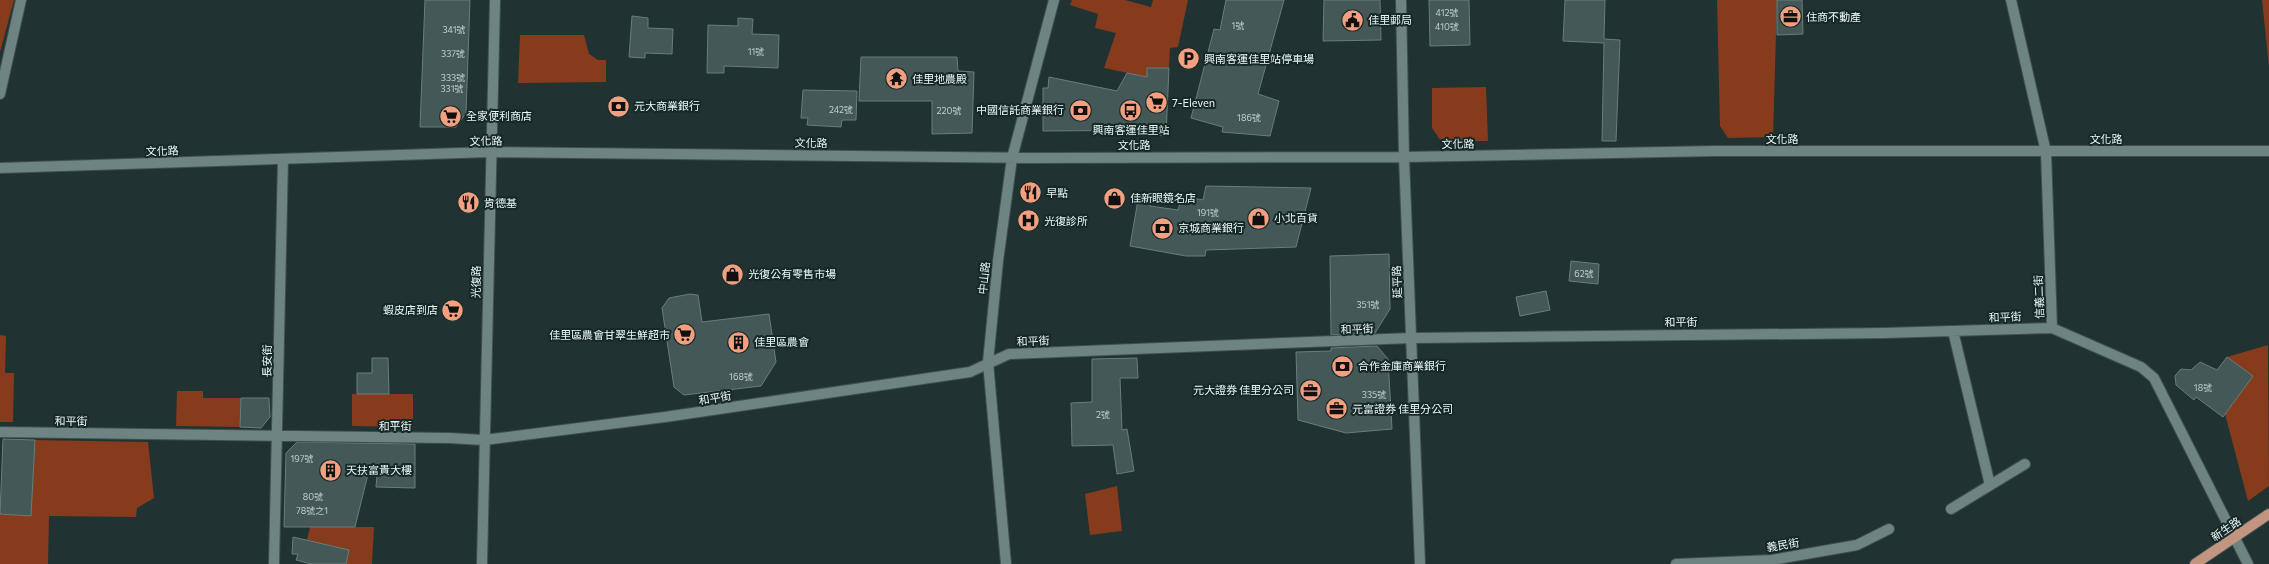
<svg xmlns="http://www.w3.org/2000/svg" width="2269" height="564" font-family="Commissioner,'Noto Sans TC',sans-serif">
<style>
.green{fill:#863b1c}
.building{fill:#435857;stroke:#687e7c}
.lines{fill:none;stroke-linecap:round;stroke-linejoin:round}
.minor-casing{stroke:#3e504f;stroke-width:12}
.major-casing{stroke:#3e504f;stroke-width:12}
.minor{stroke:#6e8482;stroke-width:10}
.major{stroke:#c39580;stroke-width:10}
.labels{text-anchor:middle;stroke-width:4;stroke-linejoin:round;paint-order:stroke}
.number-label{font-size:9px;fill:#c1cfce}
.poi-label{font-size:11px;fill:#ebf7f6;stroke:#162928;text-anchor:start}
.street-label{font-size:11px;fill:#ebf7f6;stroke:#162928}
</style>
<rect width="100%" height="100%" fill="#203332"/>
<path class="green" d="M0,0H14L0,52Z
M1072,0H1125L1151,7L1153,0H1188L1178,47L1170,48L1169,68H1147V77L1104,68L1116,33L1095,28L1098,14L1070,5Z
M1717,0H1777L1773,137L1728,138L1720,126Z
M2262,0H2269V67Z
M520,35H584L589,54L598,60H606V82L518,83Z
M1486,87L1488,141H1441L1432,128V88Z
M0,335L6,336L5,373H14L13,422H0Z
M2268,345L2269,486L2248,501L2225,414L2253,376L2227,357Z
M177,391H203V398H241L240,427L176,426Z
M352,394H413V427L352,426Z
M35,440L148,442L154,498L137,508L136,517L49,516L48,564H0V514L31,516Z
M1117,486L1122,531L1090,535L1085,494Z
M310,527H374L372,564H346L349,550L307,540Z"/>
<path class="building" d="M425,0H470L466,113L456,127H420Z
M1226,0H1284L1258,94L1279,101L1270,136L1222,132L1223,127L1191,118L1214,29L1220,30Z
M1324,0H1380L1381,40L1323,41Z
M1429,0H1469L1470,45L1430,46Z
M1565,0H1605L1604,39L1620,40L1616,141H1602L1604,43L1563,41Z
M1777,0H1802L1803,34L1777,35Z
M632,16L648,18V28L673,29L672,54L645,53V58L629,57Z
M738,18L753,19L752,34L779,35L778,68L724,66V73H707L708,25L738,26Z
M861,57H957L958,71L974,72L972,133L932,134V101H859Z
M1147,68H1169L1166,136L1154,135V130L1043,131V88H1048L1049,77L1117,91L1127,73L1147,77Z
M803,90L857,91L856,120H842L841,127L807,125L808,118H801Z
M1206,186L1311,188L1296,247L1206,250L1205,256H1186L1130,246L1138,200L1151,202L1150,206L1178,210L1182,196L1203,200Z
M1389,254L1390,309L1375,333L1331,335L1330,256Z
M1571,261L1599,264L1598,284L1569,281Z
M1546,291L1550,310L1520,316L1516,297Z
M690,294L698,295L702,322L769,314L776,362L761,386L684,395L674,387L662,308L669,298Z
M1377,346L1388,359L1392,429L1346,433L1298,420L1296,352L1331,351V348Z
M2227,357L2253,376L2223,417L2196,397L2194,400L2176,385L2175,376L2181,369L2191,370L2200,362L2217,370Z
M372,358H388L389,394H357V373H372Z
M1137,358L1138,378H1120L1122,430L1127,429L1134,471L1117,474L1113,445L1072,446L1071,403L1092,402V359Z
M241,398H269L270,417L261,428L240,427Z
M3,439L35,440L31,516L0,514Z
M297,442L415,444V488L376,487L377,475L368,474L355,527H284L286,453Z
M293,537L349,550L346,564H311L296,560L298,554H292Z"/>
<g class="lines">
<defs>
<path id="minor" d="M1401,0L1404,157L1420,564
M2011,0L2046,152L2052,328L2141,367L2154,378L2248,564
M0,94L21,0
M0,168L490,152L1033,158L1404,157L1714,151H2269
M1953,331L1990,485
M0,432L449,438L484,440L665,417L970,372L1009,354L1411,338L1885,333L2052,328
M1951,509L2025,464
M274,564L283,159
M482,564L495,0
M1006,564L988,362L998,261L1012,158L1054,0
M1676,564L1772,560L1857,545L1889,529"/>
<path id="major" d="M2195,564L2269,514"/>
</defs>
<use href="#minor" class="minor-casing"/>
<use href="#major" class="major-casing"/>
<use href="#minor" class="minor"/>
<use href="#major" class="major"/>
</g>
<defs>
<symbol id="office-disc" viewBox="-11 -11 22 22"><circle r="9.5" fill="#f3a081" stroke="#162928"/><path d="M-6-3h4V-5.5h4V-3h4V5H-6ZM-1-4.5V-3h2v-1.5ZM-6 0V1H6V0Z" fill="#111"/></symbol>
<symbol id="civic-disc" viewBox="-11 -11 22 22"><circle r="9.5" fill="#f3a081" stroke="#162928"/><path d="M-.6-6.5H3V-4.5H.6V-3L4-1V1h2V6H-6V1h2V-1L-.6-3ZM-1.2 2.5V6h2.4V2.5Z" fill="#111"/></symbol>
<symbol id="parking-disc" viewBox="-11 -11 22 22"><circle r="9.5" fill="#f3a081" stroke="#162928"/><path d="M-3.5-5.5H1a3.5 3.5 0 0 1 0 7H-1V5.5H-3.5ZM-1-3.4V-.6H.8a1.4 1.4 0 0 0 0-2.8Z" fill="#111"/></symbol>
<symbol id="temple-disc" viewBox="-11 -11 22 22"><circle r="9.5" fill="#f3a081" stroke="#162928"/><path d="M0-6L5-2H3V0L6.5 2.5H4V6H1.5V3h-3V6H-4V2.5H-6.5L-3 0V-2H-5Z" fill="#111"/></symbol>
<symbol id="supermarket-disc" viewBox="-11 -11 22 22"><circle r="9.5" fill="#f3a081" stroke="#162928"/><path d="M-6-5.5h2.5l.6 2H6L4.5 2H-2.5L-4.4-4H-6ZM-1.5 3.2a1.3 1.3 0 1 0 .1 0ZM3 3.2a1.3 1.3 0 1 0 .1 0Z" fill="#111"/></symbol>
<symbol id="bank-disc" viewBox="-11 -11 22 22"><circle r="9.5" fill="#f3a081" stroke="#162928"/><path d="M-6-4H6V4H-6ZM0-2.3a2.3 2.3 0 1 0 0 4.6a2.3 2.3 0 1 0 0-4.6Z" fill="#111"/></symbol>
<symbol id="bus-disc" viewBox="-11 -11 22 22"><circle r="9.5" fill="#f3a081" stroke="#162928"/><path d="M-5-6H5V4H4V6H2V4H-2V6H-4V4H-5ZM-3.5-4V0h7V-4ZM-3.5 1.2v1.5H-2V1.2ZM2 1.2v1.5H3.5V1.2Z" fill="#111"/></symbol>
<symbol id="restaurant-disc" viewBox="-11 -11 22 22"><circle r="9.5" fill="#f3a081" stroke="#162928"/><path d="M-5-6h1v4h1v-4h1v4h1v-4h1v5L-1.5 .5V6h-2V.5L-5-1ZM5-6V6H3V1.5H1.5Q1.5-4 5-6Z" fill="#111"/></symbol>
<symbol id="shop-disc" viewBox="-11 -11 22 22"><circle r="9.5" fill="#f3a081" stroke="#162928"/><path d="M-5-2.5h2.3a2.7 3.5 0 0 1 5.4 0H5L5.5 6h-11ZM-1.5-2.5h3a1.5 2.3 0 0 0-3 0Z" fill="#111"/></symbol>
<symbol id="hospital-disc" viewBox="-11 -11 22 22"><circle r="9.5" fill="#f3a081" stroke="#162928"/><path d="M-5-5h3v3.5h4V-5h3V5h-3V1.5h-4V5h-3Z" fill="#111"/></symbol>
<symbol id="building-disc" viewBox="-11 -11 22 22"><circle r="9.5" fill="#f3a081" stroke="#162928"/><path d="M-4-6H4V6H1V3H-1V6H-4ZM-2.5-4.3h1.7v1.8h-1.7ZM.8-4.3h1.7v1.8H.8ZM-2.5-1h1.7V.8h-1.7ZM.8-1h1.7V.8H.8Z" fill="#111"/></symbol>
</defs>
<g fill-rule="evenodd">
<use href="#office-disc" x="1778" y="4" width="25" height="25"/>
<use href="#civic-disc" x="1340" y="8" width="25" height="25"/>
<use href="#parking-disc" x="1176" y="46" width="25" height="25"/>
<use href="#temple-disc" x="884" y="66" width="25" height="25"/>
<use href="#supermarket-disc" x="1144" y="90" width="25" height="25"/>
<use href="#bank-disc" x="606" y="94" width="25" height="25"/>
<use href="#bank-disc" x="1068" y="98" width="25" height="25"/>
<use href="#bus-disc" x="1118" y="98" width="25" height="25"/>
<use href="#supermarket-disc" x="438" y="104" width="25" height="25"/>
<use href="#restaurant-disc" x="1018" y="180" width="25" height="25"/>
<use href="#shop-disc" x="1102" y="186" width="25" height="25"/>
<use href="#restaurant-disc" x="456" y="190" width="25" height="25"/>
<use href="#shop-disc" x="1246" y="206" width="25" height="25"/>
<use href="#hospital-disc" x="1016" y="208" width="25" height="25"/>
<use href="#bank-disc" x="1150" y="216" width="25" height="25"/>
<use href="#shop-disc" x="720" y="262" width="25" height="25"/>
<use href="#supermarket-disc" x="440" y="298" width="25" height="25"/>
<use href="#supermarket-disc" x="672" y="322" width="25" height="25"/>
<use href="#building-disc" x="726" y="330" width="25" height="25"/>
<use href="#bank-disc" x="1330" y="354" width="25" height="25"/>
<use href="#office-disc" x="1298" y="378" width="25" height="25"/>
<use href="#office-disc" x="1324" y="396" width="25" height="25"/>
<use href="#building-disc" x="318" y="458" width="25" height="25"/>
</g>
<g class="labels">
<g class="number-label">
<text x="1447" y="16">412號</text>
<text x="1238" y="29">1號</text>
<text x="1447" y="30">410號</text>
<text x="454" y="33">341號</text>
<text x="756" y="55">11號</text>
<text x="453" y="57">337號</text>
<text x="453" y="81">333號</text>
<text x="452" y="92">331號</text>
<text x="841" y="113">242號</text>
<text x="949" y="114">220號</text>
<text x="1249" y="121">186號</text>
<text x="1208" y="216">191號</text>
<text x="1584" y="277">62號</text>
<text x="1368" y="308">351號</text>
<text x="741" y="380">168號</text>
<text x="2203" y="391">18號</text>
<text x="1374" y="398">335號</text>
<text x="1103" y="418">2號</text>
<text x="302" y="462">197號</text>
<text x="313" y="500">80號</text>
<text x="312" y="514">78號之1</text>
</g>
<g class="poi-label">
<text x="1806" y="21">住商不動產</text>
<text x="1368" y="24">佳里郵局</text>
<text x="1204" y="63">興南客運佳里站停車場</text>
<text x="912" y="83">佳里地農殿</text>
<text x="1172" y="107">7-Eleven</text>
<text x="634" y="110">元大商業銀行</text>
<text x="1064" y="114" text-anchor="end">中國信託商業銀行</text>
<text x="466" y="120">全家便利商店</text>
<text x="1131" y="134" text-anchor="middle">興南客運佳里站</text>
<text x="1046" y="197">早點</text>
<text x="1130" y="202">佳新眼鏡名店</text>
<text x="484" y="207">肯德基</text>
<text x="1274" y="222">小北百貨</text>
<text x="1044" y="225">光復診所</text>
<text x="1178" y="232">京城商業銀行</text>
<text x="748" y="278">光復公有零售市場</text>
<text x="438" y="314" text-anchor="end">蝦皮店到店</text>
<text x="670" y="339" text-anchor="end">佳里區農會甘翠生鮮超市</text>
<text x="754" y="346">佳里區農會</text>
<text x="1358" y="370">合作金庫商業銀行</text>
<text x="1294" y="394" text-anchor="end">元大證券 佳里分公司</text>
<text x="1352" y="413">元富證券 佳里分公司</text>
<text x="346" y="474">天扶富貴大樓</text>
</g>
<g class="street-label">
<text x="1782" y="143">文化路</text>
<text x="2106" y="143">文化路</text>
<text transform="translate(486 141) rotate(-1)" y="4">文化路</text>
<text transform="translate(811 143) rotate(1)" y="4">文化路</text>
<text transform="translate(1458 144) rotate(-1)" y="4">文化路</text>
<text x="1134" y="149">文化路</text>
<text transform="translate(162 151) rotate(-2)" y="4">文化路</text>
<text transform="translate(984 278) rotate(-84)" y="4">中山路</text>
<text transform="translate(476 282) rotate(-89)" y="4">光復路</text>
<text transform="translate(1397 282) rotate(-92)" y="4">延平路</text>
<text transform="translate(2039 297) rotate(-92)" y="4">信義二街</text>
<text transform="translate(2005 317) rotate(-2)" y="4">和平街</text>
<text transform="translate(1681 322) rotate(-1)" y="4">和平街</text>
<text transform="translate(1357 329) rotate(-2)" y="4">和平街</text>
<text transform="translate(1033 341) rotate(-2)" y="4">和平街</text>
<text transform="translate(267 361) rotate(-89)" y="4">長安街</text>
<text transform="translate(715 398) rotate(-9)" y="4">和平街</text>
<text transform="translate(71 421) rotate(1)" y="4">和平街</text>
<text x="395" y="430">和平街</text>
<text transform="translate(2226 529) rotate(-34)" y="4">新生路</text>
<text transform="translate(1783 545) rotate(-9)" y="4">義民街</text>
</g>
</g>
</svg>
